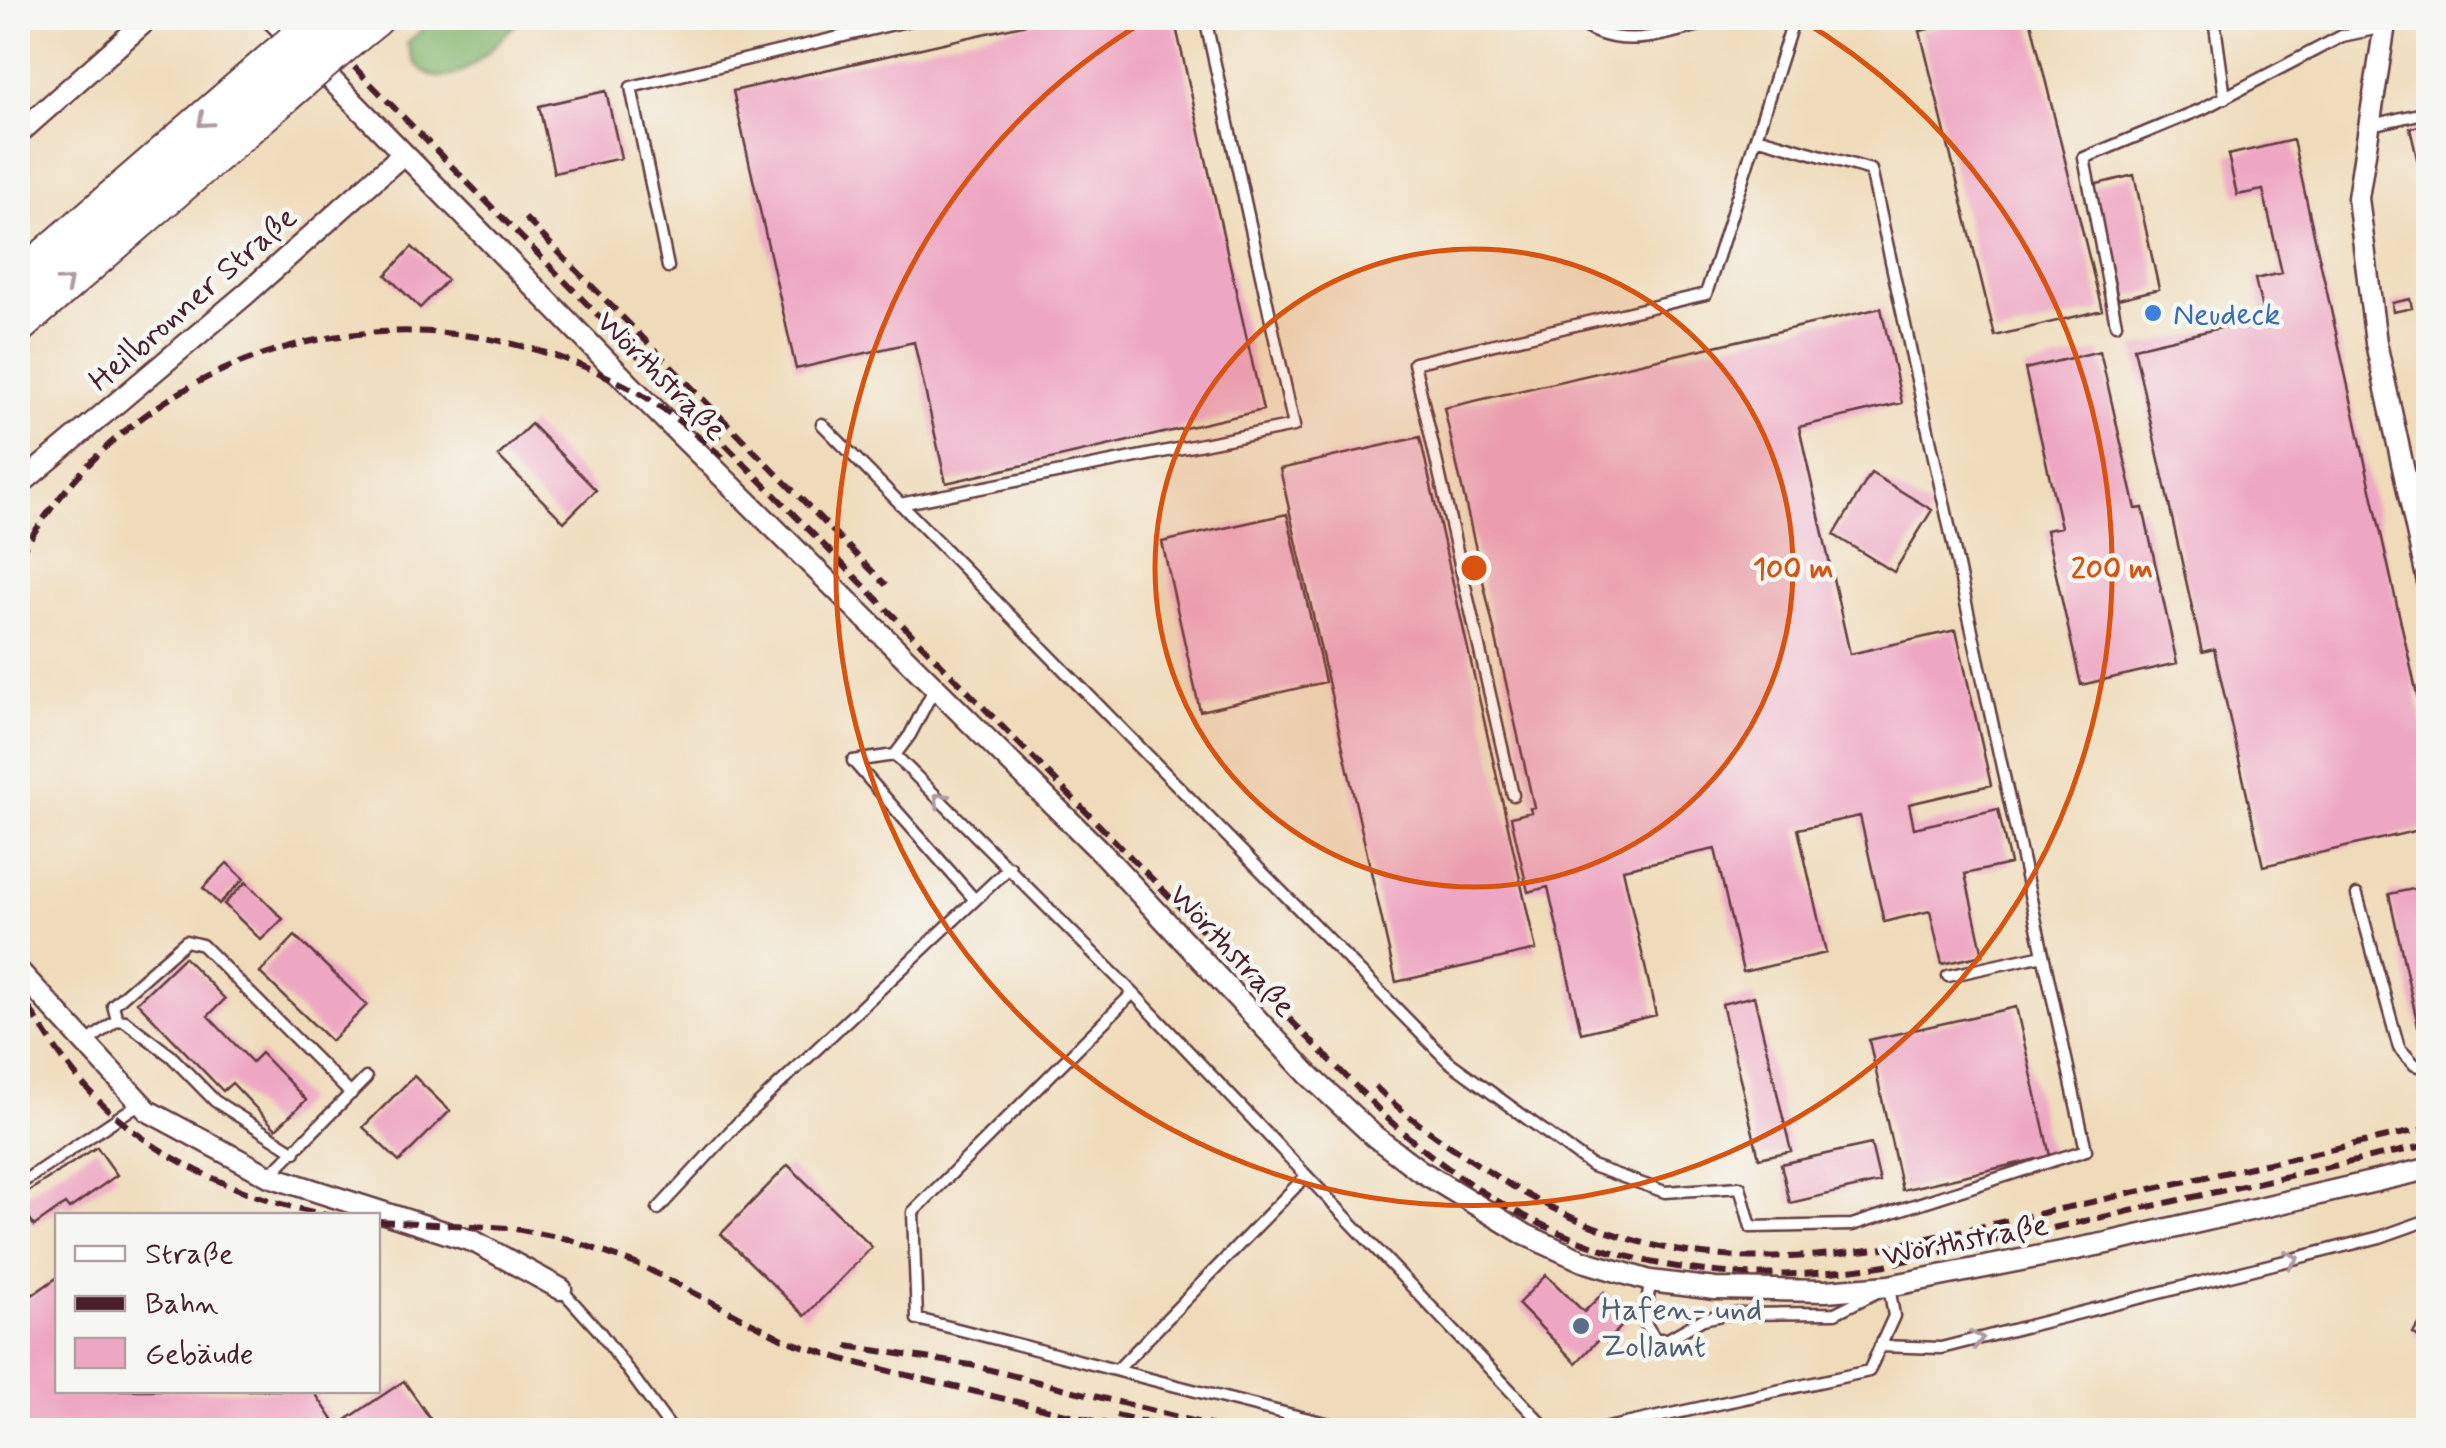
<svg xmlns="http://www.w3.org/2000/svg" width="2446" height="1448" font-family="Mynerve,sans-serif">
<style>
.forest{fill:#86b771;stroke:#686b4e;stroke-width:2.5}
.building{fill:#eea7c3}
.lines{fill:none;stroke-linecap:round;stroke-linejoin:round}
.lane-casing{stroke:#633b40;stroke-width:15}
.street-casing{stroke:#633b40;stroke-width:25}
.highway-casing{stroke:#633b40;stroke-width:42}
.lane{stroke:#fff;stroke-width:10}
.street{stroke:#fff;stroke-width:20}
.highway{stroke:#fff;stroke-width:38}
.rail{stroke:#4a1f2b;stroke-width:6;stroke-dasharray:15 8;stroke-linecap:butt}
.highway-bridge-casing{stroke:#633b40;stroke-width:42;stroke-linecap:butt}
.highway-bridge{stroke:#fff;stroke-width:38}
.oneway{stroke:#ae9aa0}
.ring{fill:none;stroke:#d8530f;stroke-width:5}
.shop-dot{fill:#3f7fe0;stroke:#f6f6f2;stroke-width:4}
.service-dot{fill:#5c6f8a;stroke:#f6f6f2;stroke-width:4}
.labels{text-anchor:middle;stroke-width:9;stroke-linejoin:round;paint-order:stroke}
.street-label{font-size:32px;fill:#4a1f2b;stroke:#f6f6f2}
.shop-label{font-size:32px;fill:#366cbe;stroke:#f6f6f2;text-anchor:start}
.service-label{font-size:32px;fill:#4e5e75;stroke:#f6f6f2;text-anchor:start}
.centre{fill:#d8530f;stroke:#f6f6f2;stroke-width:5}
.ring-label{font-size:30px;text-anchor:middle;font-weight:bold;fill:#d8530f;stroke:#f6f6f2;stroke-width:9;stroke-linejoin:round;paint-order:stroke}
</style>
<rect width="100%" height="100%" fill="#f6f6f2"/>
<filter id="ink" filterUnits="userSpaceOnUse"><feTurbulence type="fractalNoise" baseFrequency=".01" numOctaves="2"/><feDisplacementMap in="SourceGraphic" scale="20" xChannelSelector="R" yChannelSelector="G"/><feConvolveMatrix kernelMatrix="1 2 1 2 8 2 1 2 1" color-interpolation-filters="sRGB"/></filter>
<filter id="wash" filterUnits="userSpaceOnUse"><feTurbulence type="fractalNoise" baseFrequency=".0048" numOctaves="4" result="noise"/><feDisplacementMap in="SourceGraphic" scale="40" xChannelSelector="R" yChannelSelector="G"/><feGaussianBlur stdDeviation="2.25" result="paint"/><feColorMatrix in="noise" values="0 0 0 0 0 0 0 0 0 0 0 0 0 0 0 0 0 1.4 0 .05"/><feComposite in="paint" operator="in"/></filter>
<g filter="url(#wash)">
<rect width="100%" height="100%" fill="#efdbba"/>
<path class="forest" d="M435,18H521C498,40 451,104 417,65C412,60 410,49 407,43Z"/>
<g id="blocks">
<path class="building" d="M1053,18H1174L1263,410L946,483L914,342L796,369L733,91Z
M1975,18H2030L2102,310L1995,336L1920,31Z
M606,91L621,158L554,173L539,106Z
M2428,124V202H2427L2410,128Z
M2293,140L2428,744V828L2263,866L2214,649L2202,652L2134,348L2264,318L2255,279L2282,273L2263,190L2237,195L2228,155Z
M2134,175L2159,289L2118,299L2093,185Z
M412,247L447,280L420,308L386,275Z
M2410,299L2412,308L2393,312L2392,303Z
M1881,308L1902,403L1799,427L1850,654L1956,630L1991,785L1909,804L1914,828L1998,809L2010,864L1965,874L1983,955L1942,964L1930,911L1884,922L1860,816L1798,829L1826,953L1743,972L1715,849L1623,869L1656,1015L1581,1033L1548,887L1528,892L1511,817L1531,812L1530,808L1534,807L1444,408Z
M2100,351L2136,509L2143,508L2177,663L2081,685L2046,530L2061,527L2025,369Z
M531,424L596,490L564,522L498,456Z
M1420,437L1536,950L1396,982L1280,469Z
M1871,473L1932,510L1894,572L1834,535Z
M1287,514L1325,682L1200,711L1162,542Z
M227,863L244,879L219,904L203,888Z
M246,882L283,919L261,940L224,904Z
M2428,886V1024L2418,1026L2389,894Z
M295,936L367,1005L331,1041L260,973Z
M184,957L225,999L208,1016L252,1062L261,1053L306,1100L276,1129L232,1083L223,1091L137,1002Z
M1754,996L1791,1151L1759,1158L1722,1004Z
M2016,1007L2050,1156L1902,1190L1869,1040Z
M414,1076L450,1111L399,1162L363,1127Z
M1871,1144L1880,1182L1790,1203L1781,1164Z
M97,1147L117,1175L69,1209L65,1204L34,1226L18,1198Z
M788,1165L872,1247L805,1316L721,1234Z
M1546,1275L1584,1312L1604,1292L1630,1318L1606,1342L1601,1337L1576,1363L1518,1304Z
M58,1277V1390H313L337,1426L404,1381L438,1430H18V1305Z
M2428,1312V1344L2413,1333Z"/>
</g>
</g>
<g filter="url(#ink)">
<use href="#blocks" fill-opacity="0" stroke="#633b40" stroke-width="2.5"/>
<g class="lines">
<defs>
<path id="lane" d="M1573,18C1619,57 1672,31 1725,18
M1629,18H1631
M2214,18L2225,98
M2371,125L2428,112
M668,267L631,87L919,18
M2116,324L2084,158L2202,109L2342,36L2384,27
M822,424L1448,1061L1592,1166L1665,1192L1740,1187L1751,1227L1852,1225L2086,1150L1871,170L1756,137
M900,504L1294,426L1205,18
M934,689L910,735L895,755L1133,993
M853,761L975,900
M853,761L895,755
M1513,795L1414,363L1706,294L1794,18
M2357,895L2399,1048L2415,1065L2428,1069
M1948,976L2043,955
M117,1020L113,1005L186,941L202,945L351,1094
M86,1043L117,1020L125,1021L171,1056L215,1101L295,1152
M270,1175L366,1078
M18,1185L140,1103
M658,1209L736,1125L1010,867
M561,1289L599,1331L672,1430
M1880,1346L1941,1348L2380,1237L2428,1220
M1118,1369L1306,1176
M1356,1430C1209,1397 1064,1355 917,1319L913,1212L1133,993L1548,1430
M1598,1430L1869,1371L1894,1316L1889,1286L1835,1313L1726,1314L1703,1319L1668,1339H1655L1645,1323L1650,1281"/>
<path id="street" d="M271,18L636,391L1102,853L1309,1075L1374,1136L1419,1170L1526,1235L1583,1261L1650,1281L1715,1289L1826,1291L1889,1286L2107,1243L2428,1169
M2386,18L2358,198L2376,343L2428,582
M18,134L149,18
M18,486L246,294L403,154
M18,970L148,1111L269,1176L475,1242L561,1289"/>
<path id="highway" d="M353,35L374,18
M18,282L278,57
M18,324L300,80"/>
</defs>
<use href="#lane" class="lane-casing"/>
<use href="#street" class="street-casing"/>
<use href="#highway" class="highway-casing"/>
<use href="#lane" class="lane"/>
<use href="#street" class="street"/>
<use href="#highway" class="highway"/>
<path class="rail" d="M306,18L1389,1120C1536,1253 1691,1296 1886,1265L2428,1145
M525,218L886,585
M18,557C41,521 66,486 97,456C242,315 456,295 632,389C665,407 694,434 723,457
M18,989C40,1026 64,1065 94,1096C155,1160 247,1200 332,1216
M1375,1086C1406,1117 1441,1140 1477,1164C1616,1256 1720,1271 1883,1248L2428,1128
M378,1221L510,1228L568,1239L644,1267L787,1341L849,1361L1132,1430
M847,1346L971,1365L1229,1430
M1116,1415L1178,1430"/>
<defs>
<path id="highway-bridge" d="M278,57L324,18
M300,80L353,35"/>
</defs>
<use href="#highway-bridge" class="highway-bridge-casing"/>
<use href="#highway-bridge" class="highway-bridge"/>
</g>
<defs><path id="oneway-chevron" d="M-2-3.5L2.5 0L-2 3.5" fill="none" stroke-width="1.6" stroke-linecap="round" stroke-linejoin="round" transform="scale(2.5)"/></defs>
<g class="oneway">
<use href="#oneway-chevron" transform="translate(204 121) rotate(139)"/>
<use href="#oneway-chevron" transform="translate(66 283) rotate(-41)"/>
<use href="#oneway-chevron" transform="translate(940 799) rotate(-136)"/>
<use href="#oneway-chevron" transform="translate(2292 1259) rotate(-14)"/>
<use href="#oneway-chevron" transform="translate(1977 1339) rotate(-14)"/>
</g>
</g>
<circle cx="1474" cy="568" r="319" fill="#d8530f" fill-opacity=".12"/>
<g class="ring">
<circle cx="1474" cy="568" r="319"/>
<path d="M1798 18A638 638 0 1 1 1150 18"/>
</g>
<circle class="shop-dot" cx="2153" cy="313" r="10"/>
<circle class="service-dot" cx="1581" cy="1326" r="10"/>
<g class="labels">
<g class="street-label">
<text transform="translate(192 298) rotate(-41)" y="11">Heilbronner Straße</text>
<text transform="translate(662 375) rotate(45)" y="11">Wörthstraße</text>
<text transform="translate(1233 950) rotate(47)" y="11">Wörthstraße</text>
<text transform="translate(1965 1239) rotate(-11)" y="11">Wörthstraße</text>
</g>
<g class="shop-label">
<text x="2173" y="324">Neudeck</text>
</g>
<g class="service-label">
<text x="1601" y="1319">Hafen- und<tspan x="1601" dy="37">Zollamt</tspan></text>
</g>
</g>
<circle cx="1474" cy="568" r="15" class="centre"/>
<g class="ring-label">
<text x="1793" y="578">100 m</text>
<text x="2112" y="578">200 m</text>
</g>
<rect width="2446" height="1448" fill="none" stroke="#f6f6f2" stroke-width="60"/>
<rect x="55" y="1213" width="325" height="180" fill="#f6f6f2" stroke="#b1a0a2" stroke-width="2.5"/>
<rect x="75" y="1246" width="50" height="15" fill="#ffffff" stroke="#b1a0a2" stroke-width="2.5"/>
<text x="145" y="1263" font-size="30" fill="#4a1f2b">Straße</text>
<rect x="75" y="1296" width="50" height="15" fill="#4a1f2b" stroke="#b1a0a2" stroke-width="2.5"/>
<text x="145" y="1313" font-size="30" fill="#4a1f2b">Bahn</text>
<rect x="75" y="1338" width="50" height="30" fill="#eea7c3" stroke="#b1a0a2" stroke-width="2.5"/>
<text x="145" y="1363" font-size="30" fill="#4a1f2b">Gebäude</text>
</svg>
